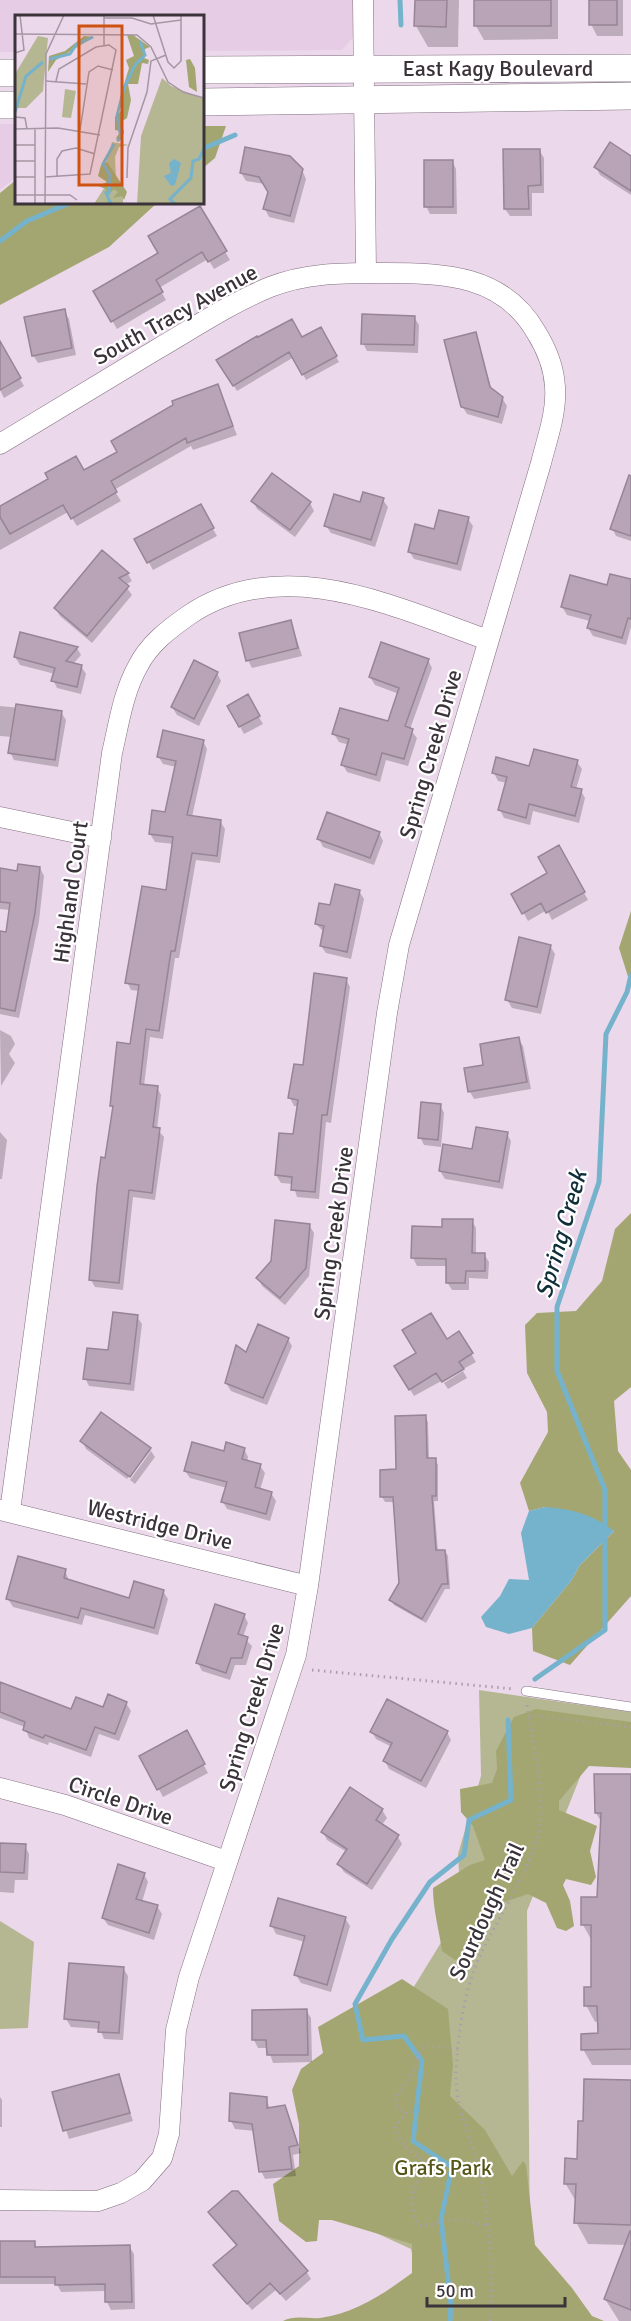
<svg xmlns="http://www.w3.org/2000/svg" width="631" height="2321" font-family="Signika,sans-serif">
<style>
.built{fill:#e6cce4}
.green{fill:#b5b793}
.forest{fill:#a3a670}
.water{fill:#75b2cc}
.shadow{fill:#0003}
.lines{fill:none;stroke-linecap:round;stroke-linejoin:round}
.stream{stroke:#75b2cc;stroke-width:5}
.building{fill:#b8a4b6;stroke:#978496;stroke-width:1.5}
.lane-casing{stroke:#806f7f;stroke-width:10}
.street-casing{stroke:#806f7f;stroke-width:21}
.secondary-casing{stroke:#806f7f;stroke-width:28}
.path{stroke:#ac9dab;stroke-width:3;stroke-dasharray:1.5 4.5;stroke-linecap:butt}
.lane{stroke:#fff;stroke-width:9}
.street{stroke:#fff;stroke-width:20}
.secondary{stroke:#fff;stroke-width:27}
.labels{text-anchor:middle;stroke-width:4.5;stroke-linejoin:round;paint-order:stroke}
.street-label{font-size:22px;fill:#3a333a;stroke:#fff}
.park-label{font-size:22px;fill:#545517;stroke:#fff}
.water-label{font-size:24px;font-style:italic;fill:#102e3a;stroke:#fff}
.inset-river{fill:none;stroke:#75b2cc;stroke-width:3}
.inset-road{fill:none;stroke:#a596a4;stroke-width:1.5}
.view{fill:#ce5313;fill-opacity:0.15;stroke:#ce5313;stroke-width:3}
.inset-edge{fill:none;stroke:#3a333a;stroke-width:3}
</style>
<rect width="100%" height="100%" fill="#ecd8eb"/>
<path class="built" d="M0,0H354L355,35L342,50L203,51L202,16H16V52H0Z
M0,124H16V177L0,190Z"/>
<path class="green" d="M479,1690L631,1712V1764L586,1762L527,1911L530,2246L417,2274L411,2249L337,2215L407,1998L461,1910L458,1854L481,1776Z
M0,1921L34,1942L28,2028L0,2029Z"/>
<path class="forest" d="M203,126H226L215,158L203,168Z
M16,180V202L157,203L109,247L0,305V193Z
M631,911V986L619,948Z
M631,1213V1387L614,1401L618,1451L631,1470V1596L570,1665L533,1651L532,1628L571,1581L580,1565L614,1531L545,1507L529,1511L520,1483L548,1432L547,1412L527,1373L525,1325L537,1313L576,1311L602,1281L615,1229Z
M536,1709L631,1722V1768L589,1766L559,1801V1810L597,1826L590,1851L596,1877L591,1885L566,1879L563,1885L570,1901L574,1926L566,1931L557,1928L546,1903L528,1894L498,1904L476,1951L455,1960L442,1951C439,1929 433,1910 433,1888L470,1865L485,1860L473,1826L461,1812L460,1789L492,1783L497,1769L496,1751L514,1717Z
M402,1979L448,2009L453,2065L450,2096L485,2130L512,2176L523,2161L526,2165L535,2245L572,2288L592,2316L604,2321H283C294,2315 307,2319 320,2318C354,2314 385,2293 412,2273V2244L332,2220H319L317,2241L306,2242L279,2221L273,2184L299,2166V2124L292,2090L301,2069L323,2053L318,2027Z"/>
<path class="water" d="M545,1507C572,1509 592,1514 614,1531L580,1565L571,1581L532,1628L509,1634L486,1627L481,1617L500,1596L509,1579L529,1580L521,1533L529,1511Z"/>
<path class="shadow" d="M416,0H459L458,47H428L416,26Z
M476,0H558V39L484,40L476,26Z
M590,0H623V36H597L591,24Z
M539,150L544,158V193H532V216H510L505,209Z
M631,158V195L600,175L596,167Z
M452,161L456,169L457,214H430L426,206Z
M302,170L306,179L294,223L269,217L265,209L269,192L265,184L246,181L241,173Z
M199,208L230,260L214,269L208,259L159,288L166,300L117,329L95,291L160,254Z
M64,311L69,319L76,355L38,363L33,355Z
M414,317L419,325L418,353L367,351L363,343Z
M321,329L339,362L306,380L294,357L237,391L218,360L302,339Z
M476,334L492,391L502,398L507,406L502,424L467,414L462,406Z
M0,344L24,386L4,398L0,390Z
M217,386L237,435L193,450L191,446L114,490L121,501L77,526L68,512L0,550V508L83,472L119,452L175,406Z
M631,479V541L616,536L612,528Z
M383,500L388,507L375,547L331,533L326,526L361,504Z
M253,501L310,503L314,511L295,537L257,509Z
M200,506L217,536L153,570L136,540Z
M468,519L473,526L461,571L414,559L409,551L435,531Z
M102,552L128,574L132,581L125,585L132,595L92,643L60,616L55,608Z
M631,581V627L626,645L593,636L588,628L590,621L567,615L562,607L608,587Z
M291,621L302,656L252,668L248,660Z
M77,648L81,655L73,664L81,666L86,674L81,694L57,688L53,680L55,674L20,665L15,657Z
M428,660L432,668L410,729L417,738L408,766L386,760L380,782L347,772L343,765L349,745L339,742L334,734L389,723L399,694L375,685L370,677Z
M217,673L221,681L199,726L177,715L172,707Z
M247,696L263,724L244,734L229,706Z
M0,706L61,712L66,720L58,767L14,760L10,752L12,737L0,736Z
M203,741L207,749L192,817L220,821L225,829L220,863L196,860L179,958H175L163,1039L150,1037L144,1086L157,1087L161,1095L157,1129L164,1137L155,1200L133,1197L123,1290L95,1287L91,1280L114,1110L111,1105L132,1045L140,991L131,990L127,982L168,892L174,844L155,842L150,834L166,814L176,767L163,764L158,756Z
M577,762L582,769L576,789L581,791L585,798L579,823L533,811L530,825L504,818L500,810L507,783L498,781L494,773Z
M379,833L383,841L374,865L323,847L319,839Z
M559,847L588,900L552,920L547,910L528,921L513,894L549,874Z
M40,868L44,876L39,921L19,1018L0,1014V933L7,934L10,910L0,909V870L18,872Z
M359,891L364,899L351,959L326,953L321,946L324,932L316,924L331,907Z
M550,946L555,954L541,1014L512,1008L507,1000Z
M346,979L350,987L331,1123L326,1122L319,1199L297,1197L293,1184L281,1183L276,1175L294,1136L299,1106H294L290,1098Z
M0,1030L11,1036L15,1044L9,1054L15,1063L1,1086Z
M518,1039L523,1046L531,1089L474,1099L470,1092L485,1066Z
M440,1105L444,1113L441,1147L424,1145L420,1137Z
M0,1132L7,1140L2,1179H0Z
M507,1134L511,1141L503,1189L445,1179L440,1171Z
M472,1221L476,1228V1254H484L489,1262L488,1279L469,1278V1290H452L447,1282V1266H417L413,1258V1228H443Z
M309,1225L314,1233L309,1276L285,1305L262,1286L258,1278Z
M137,1317L142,1324L134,1391L89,1386L85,1378Z
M459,1333L476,1362L414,1396L396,1366Z
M288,1339L292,1346L267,1405L231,1391L226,1383L246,1355Z
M463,1371L467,1378L448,1389L444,1383Z
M102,1414L151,1450L127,1479L86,1449L82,1441Z
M425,1417L428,1422L429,1459H435L438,1465V1501H434L438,1552L445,1551L448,1556L450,1589H445L426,1623L394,1605L391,1600L401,1583L395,1502H385L382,1497Z
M244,1449L248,1457L247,1462L260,1466L265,1473L260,1490L271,1493L276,1501L270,1521L227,1509L223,1502L227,1488L190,1478L185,1471L225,1452Z
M151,1451L155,1457L135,1484L130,1480Z
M65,1570L69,1581L130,1600L163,1591L168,1599L158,1635L85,1615L82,1625L13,1607L8,1599Z
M244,1615L248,1623L243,1637L252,1646L246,1665H235L230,1680L202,1671L198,1663Z
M0,1684L72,1711L104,1709L126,1703L131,1711L119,1741L99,1734L91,1757L49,1742L48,1745L29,1738L25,1727L0,1718Z
M186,1732L208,1773L163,1797L141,1756Z
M372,1732H447L451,1740L426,1788L389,1769L385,1761L392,1747L376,1739Z
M631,1775V2065H592L583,2049L599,2035V2021L595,2022L586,2005L592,1989V1941L583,1925L599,1899L602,1823L596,1813Z
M382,1810L387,1818L381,1826L398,1837L402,1844L372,1890L344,1872L339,1864L347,1852L327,1840L323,1832Z
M0,1844L25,1846L29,1854L28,1880H15L14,1893L0,1892Z
M144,1874L148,1882L142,1902L157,1906L162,1914L154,1940L108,1925L103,1918Z
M345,1918L350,1926L331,1992L301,1983L296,1975L305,1942L276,1934L272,1926Z
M123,1968L128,1976L123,2040L104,2039L100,2029L71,2027L66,2019Z
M306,2010L311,2018L312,2062L273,2063L268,2048H258L254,2040L253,2012Z
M118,2076L133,2121L69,2139L54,2093Z
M631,2081V2321H619L605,2299L626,2245L588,2244L576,2222L577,2203L565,2183L579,2160L584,2122Z
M0,2097L2,2100V2127H0Z
M266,2098L270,2109L284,2107L289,2115L301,2153L293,2155L296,2176L265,2179L261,2171L255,2131L235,2129L231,2121Z
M210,2213L306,2271L311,2279L286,2301L276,2290L252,2310L215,2266L237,2247Z
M0,2243H34L37,2248L129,2246L134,2254L135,2309L111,2310L107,2302L106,2291L61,2292L57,2284H0Z"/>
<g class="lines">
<path class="stream" d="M400,0L401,25
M202,149L235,135
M0,241L27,221L72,202
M535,1679L605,1630V1490L557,1371V1307L599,1182L606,1034L627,992L631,975
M450,2321L451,2305L441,2219L452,2167L413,2141L422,2061L404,2036L363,2040L355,2004L392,1939L430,1882L464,1855L469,1820L511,1800L508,1720"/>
</g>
<path class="building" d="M415,0H447L446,27L414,26Z
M474,0H551V26H474Z
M589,0H617V25H589Z
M610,142L631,156V191L594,167Z
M245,147L290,156L303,169L290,216L263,209L268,192L259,177L240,173Z
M503,149H540L541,185L528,186L529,209H504Z
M424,160H453V207H424Z
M200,206L227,251L208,262L202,252L156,280L163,292L111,322L93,291L158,253L148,236Z
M65,309L72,348L32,356L24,317Z
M362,314L415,316L414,345L361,344Z
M292,319L302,337L321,327L337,356L302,375L289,352L233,386L216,360L257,336L258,337Z
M476,332L490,387L503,397L498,417L461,407L444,340Z
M0,341L21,378L0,390Z
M218,384L233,426L187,443L186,438L111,481L117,492L71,519L63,505L10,534L0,517V506L48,479L45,473L76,456L84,470L117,452L111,441L173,405L172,401Z
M272,473L311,502L290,530L251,501Z
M629,475L631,476V536L610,529Z
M363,492L384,498L371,540L324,526L334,494L360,502Z
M201,504L214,528L147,563L134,539Z
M439,510L469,517L457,564L408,552L415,524L434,529Z
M102,550L129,573L119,578L129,586L87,636L54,608Z
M610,574L631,579V619L628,618L622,638L587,628L591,615L561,607L570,575L607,585Z
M291,620L298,648L246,661L239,633Z
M20,632L78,647L66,661L82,665L77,687L51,681L55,668L14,657Z
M381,642L429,659L405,726L413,729L404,759L382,753L376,775L341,765L349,739L332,734L340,708L388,721L399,688L369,677Z
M194,660L218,672L194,719L171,707Z
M248,694L260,716L239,727L227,706Z
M16,704L62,711L55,760L8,753Z
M163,730L204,740L187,815L221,820L217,856L192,853L175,951H171L159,1031L146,1029L140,1084L158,1086L153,1127L160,1128L152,1193L129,1190L119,1283L89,1280L97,1186L101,1157L105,1158L113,1106H110L117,1042L130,1044L139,985L125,983L142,886L166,890L173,837L149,834L152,810L165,812L176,761L157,757Z
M534,749L578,760L571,787L582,789L575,816L529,804L526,818L498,810L507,777L492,773L496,757L529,766Z
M327,812L380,832L370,858L317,839Z
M559,845L585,892L546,913L541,903L522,914L511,894L547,873L538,857Z
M18,864L40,867L35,913L15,1011L0,1008V931L6,932L10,903L0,902V868L17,871Z
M335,884L360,890L347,952L320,946L324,926L315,924L319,903L330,905Z
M519,937L551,945L537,1007L505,1000Z
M314,973L347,978L327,1115H322L315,1192L291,1190L292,1177L275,1175L279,1133L293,1134L298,1100L288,1098L294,1064L303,1065Z
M519,1037L527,1082L468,1092L464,1068L483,1065L480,1044Z
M421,1102L441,1104L438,1140L418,1138Z
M476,1127L508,1132L499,1182L439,1171L443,1144L472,1149Z
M442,1219H473L472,1253H485V1271H466L465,1283H446V1259L411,1258L412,1226L442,1227Z
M275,1220L310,1224L306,1268L280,1298L256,1278L271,1261Z
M113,1312L138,1315L130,1384L83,1379L87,1348L108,1350Z
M431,1313L447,1339L459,1331L473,1353L459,1362L464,1369L442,1382L436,1373L409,1390L394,1366L416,1353L402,1330Z
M258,1324L289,1338L263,1398L225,1383L236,1345L246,1352Z
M101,1412L151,1448L130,1477L80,1441Z
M426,1415L427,1458H436V1496H432L436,1550H445L448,1584H442L422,1619L389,1600L399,1583L393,1497H380V1470L396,1469L395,1416Z
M192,1442L224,1451L226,1442L245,1448L242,1459L261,1464L255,1487L272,1492L266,1514L221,1502L227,1482L184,1471Z
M18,1556L66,1569L64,1578L129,1598L134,1581L164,1590L154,1628L81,1608L78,1618L6,1599Z
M215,1604L245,1614L238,1634L248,1637L242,1658H231L226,1673L196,1663Z
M0,1682L71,1709L76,1697L103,1707L108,1694L127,1702L115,1734L95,1727L86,1750L45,1735L43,1738L23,1730L25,1722L0,1712Z
M387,1699L448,1731L421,1781L383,1761L392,1743L370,1732Z
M187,1730L205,1764L157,1790L139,1756Z
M594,1774H631V2049L581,2050V2034L598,2033L597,2006H584V1987H591V1925H581V1897H597L601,1813H595Z
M350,1787L383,1809L376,1820L399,1835L367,1884L337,1864L347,1849L321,1832Z
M0,1843L26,1844L24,1873L0,1872Z
M118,1864L145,1873L136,1899L158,1905L149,1933L102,1918Z
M278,1898L346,1917L327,1985L294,1975L305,1936L270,1926Z
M69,1963L124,1967L119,2033L98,2032L99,2022L64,2019Z
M307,2009L308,2055H267L266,2040H252V2010Z
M119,2074L130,2113L63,2131L52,2092Z
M584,2079L631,2080V2225L574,2223L576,2184H564L565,2158L577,2159L578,2121H583Z
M230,2093L267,2097V2108L285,2105L298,2145L289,2147L292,2169L259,2172L252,2124L229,2121Z
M232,2191H238L308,2271L280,2294L270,2283L247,2304L213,2265L237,2245L208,2212Z
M630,2231H631V2310L604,2299Z
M0,2241H35V2247L130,2245L132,2302H105V2284L55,2285V2277H0Z"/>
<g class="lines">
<defs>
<path id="lane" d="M526,1691L631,1707"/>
<path id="street" d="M363,0L366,273
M0,444C53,412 106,380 159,348C195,327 231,303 270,287C308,272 346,273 386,273C445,273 503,275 536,332C546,348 554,368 555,387C557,412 547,439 541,463L399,945L387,1013L308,1586L296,1655L189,1977L176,2030L169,2134L162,2158L142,2181L121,2193L98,2201L0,2200
M0,817L101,838
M0,1510L308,1586
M10,1511L112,753C119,723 123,693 138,666C149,644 169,629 189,615C282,552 395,607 488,640
M0,1788L65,1805L226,1861"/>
<path id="secondary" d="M202,70L631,68
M0,73H16
M202,102L631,96
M0,105H16"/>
</defs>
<use href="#lane" class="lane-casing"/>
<use href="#street" class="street-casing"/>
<use href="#secondary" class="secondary-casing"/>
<path class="path" d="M312,1670L514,1689
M529,1715L631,1727
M458,2049L425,2045C418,2053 418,2058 415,2067C412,2080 398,2086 395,2105L406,2113L395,2127C399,2145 413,2154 429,2164C414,2188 405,2197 419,2226L457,2219L486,2225
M490,2321C494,2276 489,2217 480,2172C472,2138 454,2107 456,2071C458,2035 463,1998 476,1965C494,1922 524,1883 537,1839C548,1806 532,1739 527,1704"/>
<use href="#lane" class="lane"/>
<use href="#street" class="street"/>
<use href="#secondary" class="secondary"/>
</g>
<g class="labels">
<g class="street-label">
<text x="498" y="76">East Kagy Boulevard</text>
<text transform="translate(175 314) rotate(-29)" y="8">South Tracy Avenue</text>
<text transform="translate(430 754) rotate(-74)" y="8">Spring Creek Drive</text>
<text transform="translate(70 892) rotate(-82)" y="8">Highland Court</text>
<text transform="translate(333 1233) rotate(-82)" y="8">Spring Creek Drive</text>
<text transform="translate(160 1524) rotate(14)" y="8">Westridge Drive</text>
<text transform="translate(251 1707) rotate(-73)" y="8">Spring Creek Drive</text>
<text transform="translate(121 1800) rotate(19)" y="8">Circle Drive</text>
<text transform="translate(486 1911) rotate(-65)" y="8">Sourdough Trail</text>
</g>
<g class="park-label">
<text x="443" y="2175">Grafs Park</text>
</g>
<g class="water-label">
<text transform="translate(561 1234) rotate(-74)" y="8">Spring Creek</text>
</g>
</g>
<g transform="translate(15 15)">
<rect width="189" height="189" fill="#ecd8eb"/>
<path d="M23,21L33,23L28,76L11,93H0V59ZM147,63L156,71L189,84V189H122L126,121ZM50,74L61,76L56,103L47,102ZM97,127L114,130L104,132L100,142L101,165L108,171V189H79L93,167L87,163Z" fill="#b5b793"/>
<path d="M112,20H118L135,32L130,34L129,43L134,45L133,49L127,48L123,69H113L116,85L112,103L106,107L109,118L103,125L101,123L106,116L100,115V102L108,94L107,76L114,53L111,45L119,41ZM69,21L79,22L41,45L33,57L34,41L50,36ZM175,44L180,53L182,77L174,72L171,45ZM92,147L112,177L109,185L107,181L98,183L103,177L99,174L93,180L98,189H93L91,174L83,171L92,167L83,161L86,150Z" fill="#a3a670"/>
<path d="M159,144L166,148L160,170L156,171L149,161L156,158L154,148Z" fill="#75b2cc"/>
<path class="inset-river" d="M35,44L55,39L61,30L78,22M0,97L11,61L28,47M102,126L106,123L102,101L109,73L120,50L130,40L125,26M96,189L91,178H94L95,160L88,149L99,129M160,189L155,184L176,163L178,146L184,144L189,134"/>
<path class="inset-road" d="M89,0V30M138,0L153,47L159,53L166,46V0M89,3H117L136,9L166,5M0,19L122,20L136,32L153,67L168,77L189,83M0,38L9,35L5,0M30,66L71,69M0,102L10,103L12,114M0,114L43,113L85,120M65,115L74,57L83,51L98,55M0,130H20M0,146H20M0,162H20M30,162L75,159L101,35L94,30L81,32L44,54L41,66M42,162V144L47,136L61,133L80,139M112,163L113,133L132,77L136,46L151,40M0,180H55L62,185M20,189V114M30,189L31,39L49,0"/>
<path class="view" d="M64,11H107V170H64Z"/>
<rect width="189" height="189" class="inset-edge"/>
</g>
<path d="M427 2297v9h138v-9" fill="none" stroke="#3a333a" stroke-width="3"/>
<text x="436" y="2297" font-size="18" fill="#3a333a" stroke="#ffffff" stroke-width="4.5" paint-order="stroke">50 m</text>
</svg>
